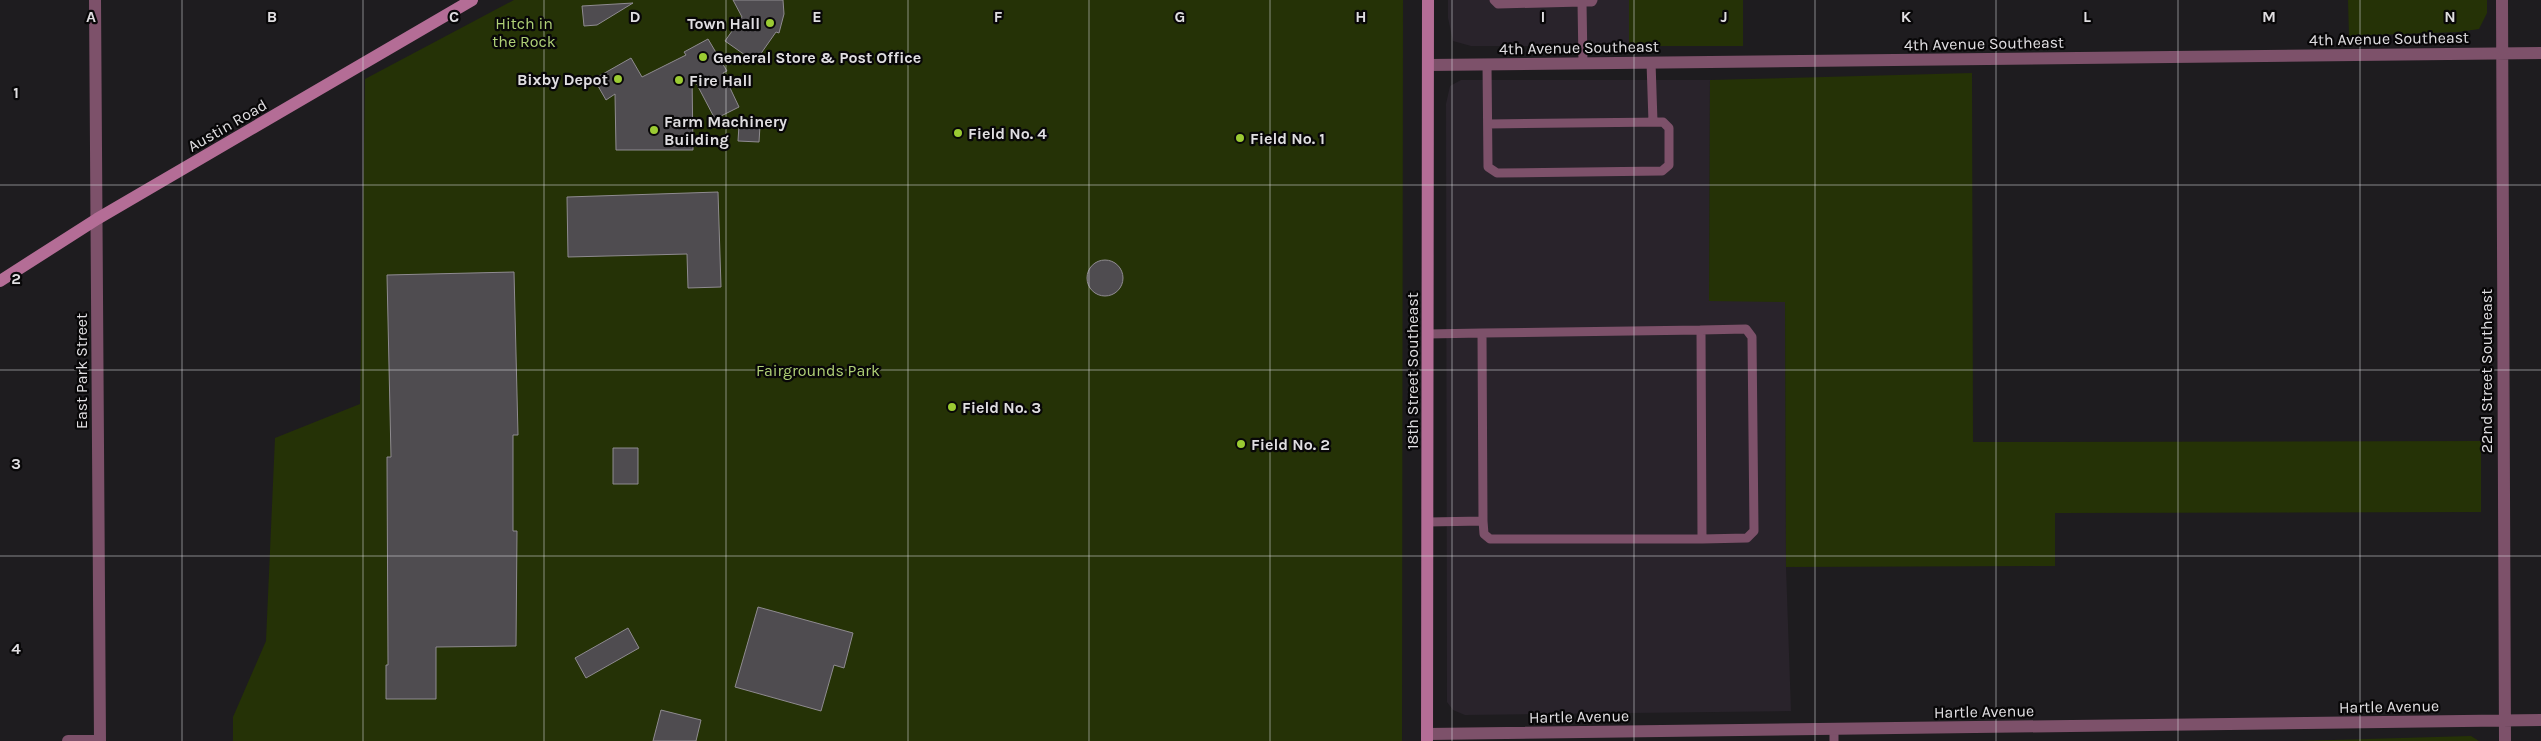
<svg xmlns="http://www.w3.org/2000/svg" width="2541" height="741" font-family="Karla,sans-serif">
<style>
.built{fill:#29232b}
.green{fill:#253206}
.building{fill:#4f4c50;stroke:#8f8b90}
.lines{fill:none;stroke-linecap:round;stroke-linejoin:round}
.lane{stroke:#7d516a;stroke-width:9}
.street{stroke:#7d516a;stroke-width:12}
.secondary{stroke:#b46d96;stroke-width:12}
.grid{fill:none;stroke:#e0dee1;stroke-width:1;stroke-opacity:0.55}
.poi-dot{fill:#9bcb33;stroke:#080708;stroke-width:2}
.labels{text-anchor:middle;stroke-width:4.5;stroke-linejoin:round;paint-order:stroke}
.park-label{font-size:16px;fill:#b0d177;stroke:#080708}
.poi-label{font-size:16px;font-weight:bold;fill:#e0dee1;stroke:#080708;text-anchor:start}
.street-label{font-size:16px;fill:#e0dee1;stroke:#080708}
.grid-label{font-size:16px;text-anchor:middle;font-weight:bold;fill:#e0dee1;stroke:#080708;stroke-width:4.5;stroke-linejoin:round;paint-order:stroke}
</style>
<rect width="100%" height="100%" fill="#1e1c1f"/>
<path class="built" d="M1448,0H1629V46H1471L1453,41L1448,18Z
M1461,80H1710L1709,301H1785L1786,567L1791,711L1465,715L1453,710L1447,702L1446,104L1450,86Z"/>
<path class="green" d="M514,0H1403L1402,741H233V717L266,641L275,438L360,404L365,79Z
M1629,0H1743V46H1629Z
M2348,0H2487V13L2479,29L2458,32L2349,36Z
M1972,73L1973,442L2481,441V512L2055,513V566L1786,567L1785,302L1709,301L1710,80Z
M2471,736L2479,741H2297Z"/>
<path class="building" d="M733,0H783L784,14L779,33L776,32L755,62L725,41L742,17Z
M633,3L597,25L584,26L582,6Z
M708,39L727,71L723,73L739,107L715,119L692,75L693,150H616L615,94L606,100L594,79L631,58L642,77L686,55L684,52Z
M739,125L760,126L759,142L738,141Z
M718,192L721,287L688,288L687,254L568,257L567,197Z
M1087 278a18 18 0 1 1 36 0a18 18 0 1 1-36 0Z
M514,272L518,435H513V531H517L516,646L436,647V699H386V665H388L387,457H391L387,275Z
M613,448H638V484H613Z
M758,607L853,633L844,668L834,665L821,711L735,687Z
M628,628L639,648L586,678L575,658Z
M661,710L701,720L696,741H653Z"/>
<g class="lines">
<path class="lane" d="M1494,0L1498,4L1582,2L1583,63
M1582,2H1592L1593,0
M1651,62L1653,122
M1487,64L1488,167L1497,173L1662,171L1669,165V128L1663,122L1488,124
M1701,330L1746,329L1752,337L1754,531L1747,538L1702,539
M1482,333L1701,330L1702,539H1490L1484,534L1483,521
M1428,522L1483,521L1482,333L1428,334
M1834,729V741"/>
<path class="street" d="M95,0L100,741
M2502,0L2505,741
M1428,65L2541,53
M1427,734L2541,720
M68,741H100"/>
<path class="secondary" d="M0,281L97,219L472,0
M1427,741L1428,0"/>
</g>
<path class="grid" d="M182,0V741M363,0V741M544,0V741M726,0V741M908,0V741M1089,0V741M1270,0V741M1452,0V741M1634,0V741M1815,0V741M1996,0V741M2178,0V741M2360,0V741M0,185H2541M0,370H2541M0,556H2541"/>
<g class="poi-dot">
<circle cx="770" cy="23" r="5"/>
<circle cx="703" cy="57" r="5"/>
<circle cx="618" cy="79" r="5"/>
<circle cx="679" cy="80" r="5"/>
<circle cx="654" cy="130" r="5"/>
<circle cx="958" cy="133" r="5"/>
<circle cx="1240" cy="138" r="5"/>
<circle cx="952" cy="407" r="5"/>
<circle cx="1241" cy="444" r="5"/>
</g>
<g class="labels">
<g class="park-label">
<text x="524" y="29">Hitch in<tspan x="524" dy="18">the Rock</tspan></text>
<text x="818" y="376">Fairgrounds Park</text>
</g>
<g class="poi-label">
<text x="760" y="29" text-anchor="end">Town Hall</text>
<text x="713" y="63">General Store &amp; Post Office</text>
<text x="608" y="85" text-anchor="end">Bixby Depot</text>
<text x="689" y="86">Fire Hall</text>
<text x="664" y="127">Farm Machinery<tspan x="664" dy="18">Building</tspan></text>
<text x="968" y="139">Field No. 4</text>
<text x="1250" y="144">Field No. 1</text>
<text x="962" y="413">Field No. 3</text>
<text x="1251" y="450">Field No. 2</text>
</g>
<g class="street-label">
<text transform="translate(2389 38) rotate(-1)" y="6">4th Avenue Southeast</text>
<text transform="translate(1984 43) rotate(-1)" y="6">4th Avenue Southeast</text>
<text transform="translate(1579 47) rotate(-1)" y="6">4th Avenue Southeast</text>
<text transform="translate(227 125) rotate(-30)" y="6">Austin Road</text>
<text transform="translate(81 371) rotate(-90)" y="6">East Park Street</text>
<text transform="translate(1412 371) rotate(-90)" y="6">18th Street Southeast</text>
<text transform="translate(2486 371) rotate(-90)" y="6">22nd Street Southeast</text>
<text transform="translate(2389 706) rotate(-1)" y="6">Hartle Avenue</text>
<text transform="translate(1984 711) rotate(-1)" y="6">Hartle Avenue</text>
<text transform="translate(1579 716) rotate(-1)" y="6">Hartle Avenue</text>
</g>
</g>
<g class="grid-label">
<text x="91" y="22">A</text>
<text x="272" y="22">B</text>
<text x="454" y="22">C</text>
<text x="635" y="22">D</text>
<text x="817" y="22">E</text>
<text x="998" y="22">F</text>
<text x="1180" y="22">G</text>
<text x="1361" y="22">H</text>
<text x="1543" y="22">I</text>
<text x="1724" y="22">J</text>
<text x="1906" y="22">K</text>
<text x="2087" y="22">L</text>
<text x="2269" y="22">M</text>
<text x="2450" y="22">N</text>
<text x="16" y="98">1</text>
<text x="16" y="284">2</text>
<text x="16" y="469">3</text>
<text x="16" y="654">4</text>
</g>
</svg>
